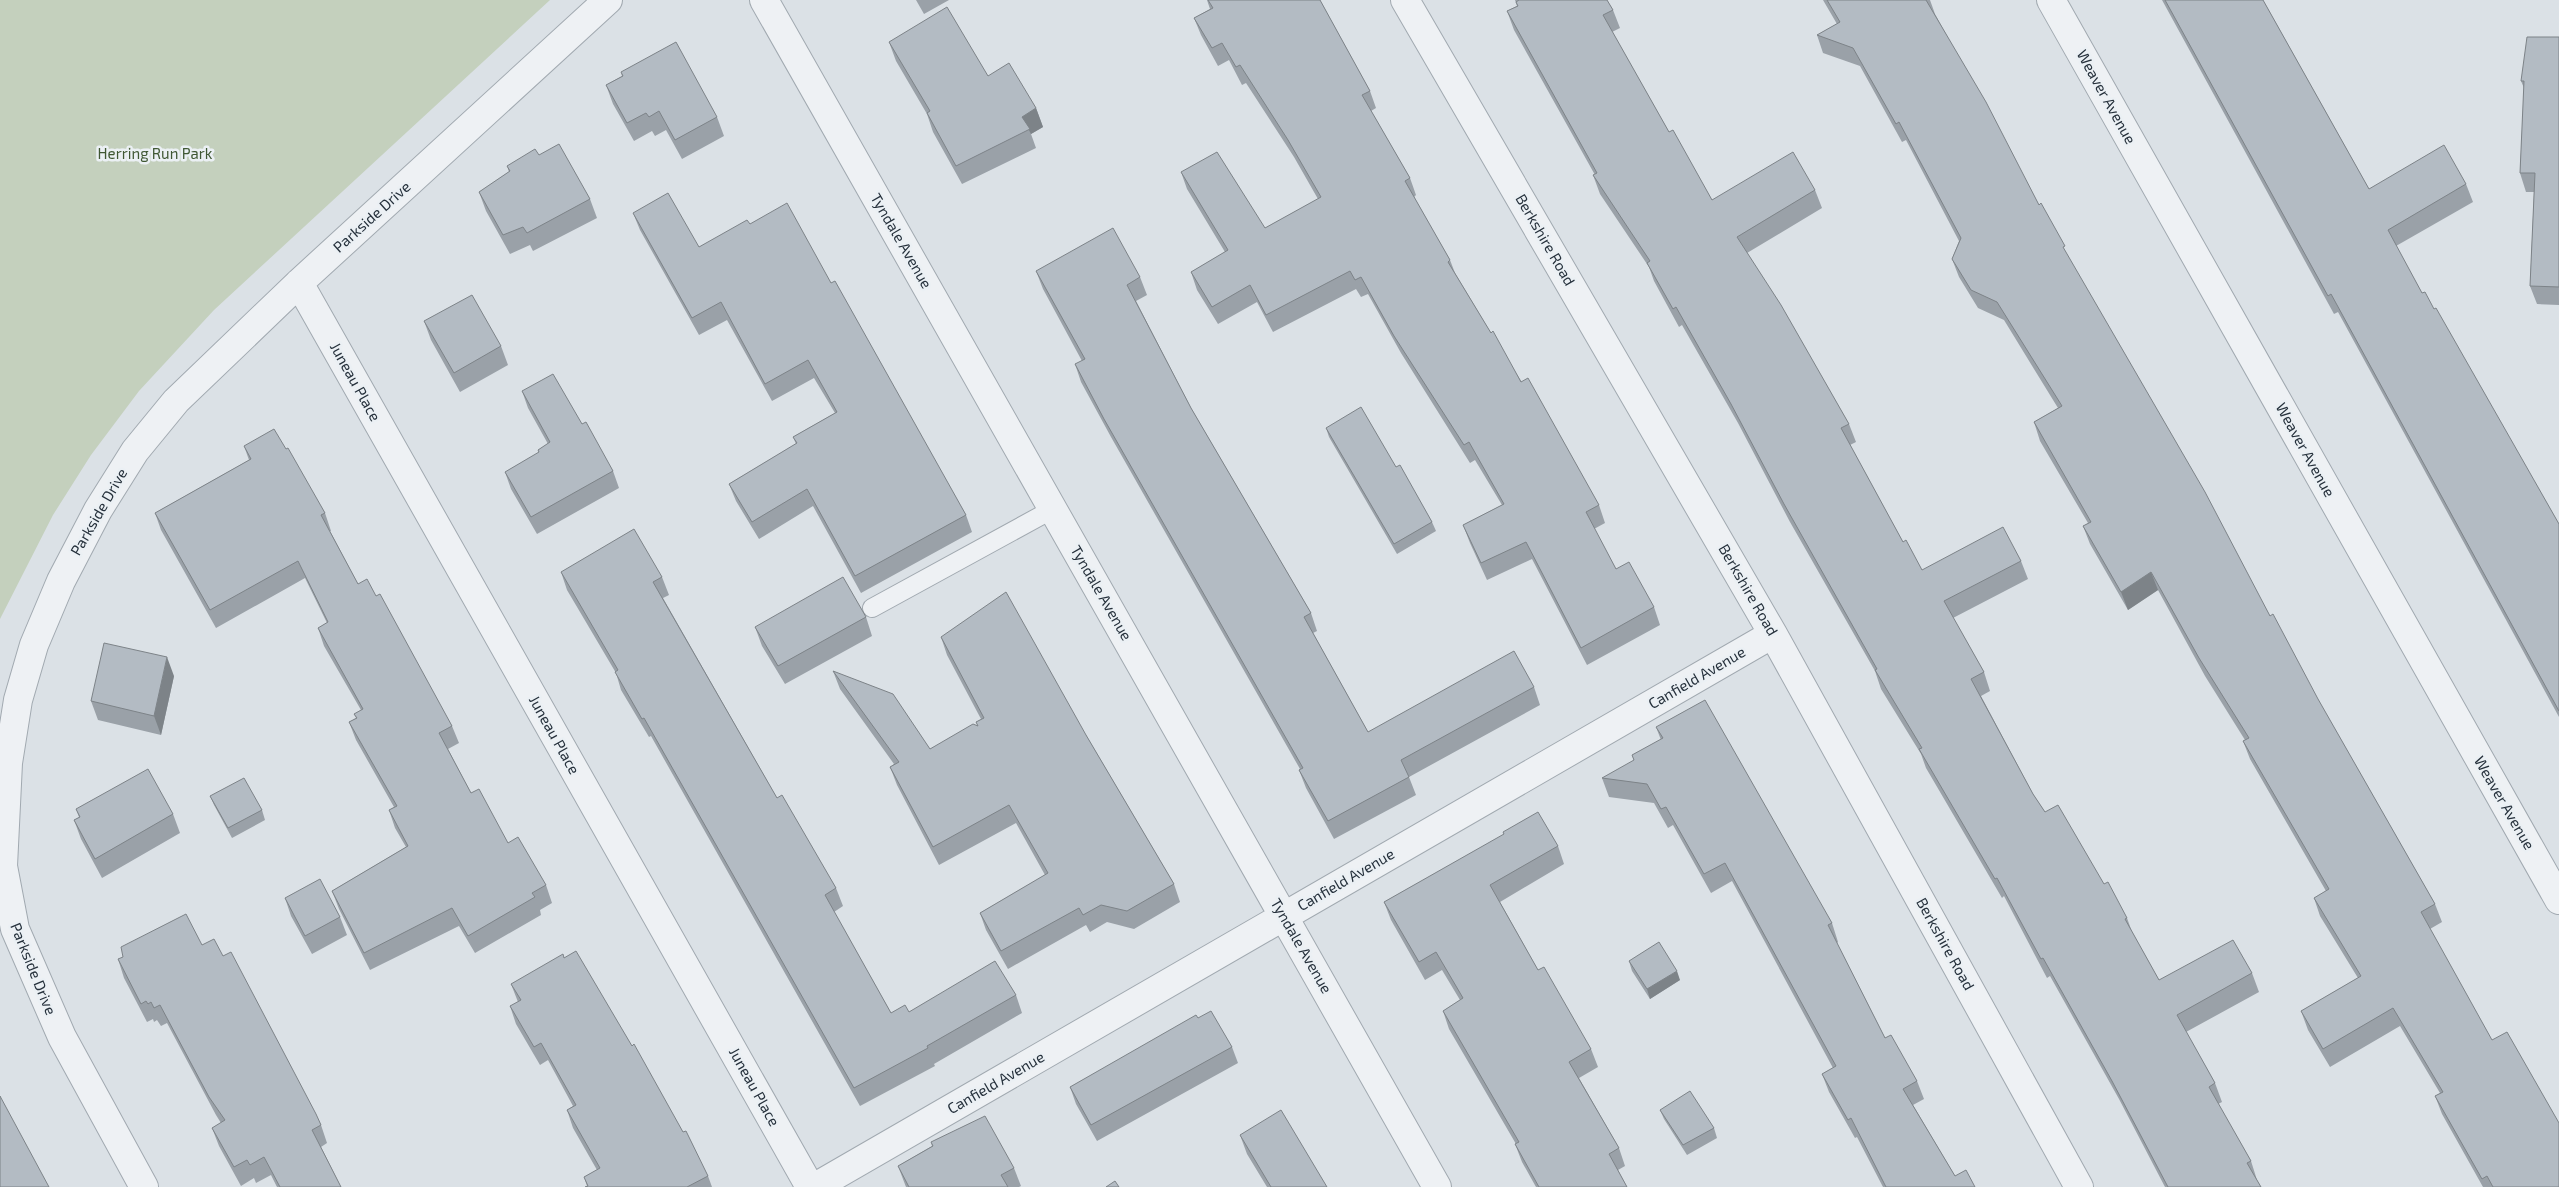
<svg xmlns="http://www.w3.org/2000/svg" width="2559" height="1187" font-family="'Exo 2',sans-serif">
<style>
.green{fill:#c4d0bd}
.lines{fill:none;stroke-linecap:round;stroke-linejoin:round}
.service-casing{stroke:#a1a9b0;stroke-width:20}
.minor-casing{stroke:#a1a9b0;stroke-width:30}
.service{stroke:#eef1f4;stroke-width:18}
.minor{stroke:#eef1f4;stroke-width:28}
.wall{fill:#9aa1a8}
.shaded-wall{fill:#7d8388}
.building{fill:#b3bbc3;stroke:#7d8388}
.labels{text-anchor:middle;stroke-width:5;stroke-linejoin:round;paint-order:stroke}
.street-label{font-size:15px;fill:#26313c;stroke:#ebf0f4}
.park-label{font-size:15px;fill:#3f5733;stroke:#ebf0f4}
</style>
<rect width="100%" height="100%" fill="#dbe1e6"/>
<path class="green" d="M0,0H550L214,310L139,391L91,455L53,515L0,619Z"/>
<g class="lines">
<defs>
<path id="service" d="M872,608L1053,509"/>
<path id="minor" d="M764,0L1437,1187
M1405,0L1773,634L2079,1187
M2051,0L2559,900
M299,283L810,1187
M144,1187L62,1037L15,929L3,866L8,763L18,700L34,645L61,581L98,510L135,451L176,401L299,283L608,0
M815,1187L1773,634"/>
</defs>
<use href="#service" class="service-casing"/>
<use href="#minor" class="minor-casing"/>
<use href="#service" class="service"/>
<use href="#minor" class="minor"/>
</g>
<path class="wall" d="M916,0H949L924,14Z
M1207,0H1320L1370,91L1376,108L1371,111L1410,178L1416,195L1414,197L1450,260L1455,273L1491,333L1599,505L1605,523L1594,529L1616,569L1654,607L1660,625L1587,665L1532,559L1487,580L1470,543L1463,525L1502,505L1475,460L1470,463L1401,353L1368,294L1361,297L1356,289L1273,332L1257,302L1218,324L1197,290L1191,272L1225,252L1187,189L1181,172L1265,228L1318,199L1294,157L1246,83L1242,85L1229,60L1218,66L1201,35L1194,18L1210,9Z
M1515,0H1607L1613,10L1620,28L1612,32L1669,132L1712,200L1815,190L1822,208L1747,253L1849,424L1856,442L1850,445L1903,542L1922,570L2021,561L2028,579L1953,618L1984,672L1990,691L1981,696L2033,794L2045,812L2104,884L2127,918L2132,932L2159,980L2252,973L2259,992L2186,1032L2215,1083L2222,1102L2218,1104L2251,1161L2257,1180L2261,1187H2165L2119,1099L2050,976L2047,978L2004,896L2002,898L1926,768L1921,754L1881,689L1875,671L1790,522L1738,423L1682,325L1679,327L1654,281L1649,267L1600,194L1593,175H1595L1514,30L1507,11L1517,6Z
M1823,0H1930L1935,14L2039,205L2270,616L2435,904L2442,922L2430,929L2559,1187H2483L2442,1114L2435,1096L2440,1093L2400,1026L2330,1067L2308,1030L2301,1011L2358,978L2320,916L2314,898L2326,891L2250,759L2243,741L2245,740L2205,676L2158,590L2128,610L2090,544L2083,526L2088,523L2040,441L2034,422L2058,408L2004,320L1978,308L1959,277L1952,259L1959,241L1906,140L1902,142L1860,66L1823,53L1817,35L1837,24Z
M2162,0H2263L2369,189L2466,184L2473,202L2396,246L2422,293L2434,309L2559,524V717L2338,312L2334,314Z
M2559,37V305L2537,304L2530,286L2534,192H2526L2520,173L2524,88L2521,81Z
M889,42L988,76L1036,108L1043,127L1031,134L1036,148L962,184L933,132L927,114L896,61Z
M621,72L717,117L724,136L682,159L666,130L655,136L652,131L634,141L613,104L606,85L622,76Z
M539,155L590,199L597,218L533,251L530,245L510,254L486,211L479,192L509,172L507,166Z
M633,213L699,247L750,224L831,283L966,515L972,532L861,593L813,506L759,539L736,501L729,484L796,444L793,437L835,413L814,378L772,401L727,320L699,335L640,230Z
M1036,271L1140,277L1147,295L1136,301L1191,408L1311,613L1317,631L1313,633L1368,732L1534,687L1540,705L1409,777L1416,795L1334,839L1306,788L1299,770L1300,769L1111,437L1081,382L1075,364L1082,361L1043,289Z
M424,321L501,346L508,365L460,392L431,340Z
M522,391L582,424L613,471L619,488L537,534L511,489L505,472L539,453L538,450L548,444L528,408Z
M1326,428L1396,467L1432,522L1436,531L1397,554L1329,437Z
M244,446L286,449L325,513L331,531H330L358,584L452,726L459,743L448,749L471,793L508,843L546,885L552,903L540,910L541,915L475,953L459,926L370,970L339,909L332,891L406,847L395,828L389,810L394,807L356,740L349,722L356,718L354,714L361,710L324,646L318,628L327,623L305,578L216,628L161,530L155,513L249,460Z
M561,572L662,577L669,595L663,598L777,798L836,888L843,906L834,912L891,1013L909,1012L1016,995L1022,1013L934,1064L935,1066L860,1106L651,736L649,737L621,690L616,673L567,590Z
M866,617L872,636L785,684L762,646L755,627Z
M941,637L1086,735L1174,884L1180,902L1134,929L1107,922L1090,932L1086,925L1008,969L986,930L980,913L1045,875L1016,823L939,865L897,785L890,767L894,764L840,689L833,671L930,749L978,726L976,722L981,719L947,655Z
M174,676L161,735L98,720L91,701Z
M1656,727L1832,923L1838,942L1837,943L1885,1038L1917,1081L1924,1099L1913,1105L1955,1176L1975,1187H1883L1857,1137L1855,1138L1829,1092L1822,1074L1833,1068L1732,881L1711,893L1673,825L1668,828L1654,803L1609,797L1602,778L1634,761L1632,755L1661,740Z
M210,796L262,810L265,820L232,838L214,805Z
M76,809L173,814L180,833L102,878L81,839L74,820L79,817Z
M1503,832L1558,846L1564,864L1500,902L1538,970L1591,1049L1598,1067L1579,1078L1619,1148L1625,1166L1618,1170L1627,1187H1536L1522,1162L1515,1144H1516L1449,1029L1443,1011L1460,1000L1442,970L1425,980L1391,920L1384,902L1504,835Z
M285,898L340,917L347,935L312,954L291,916Z
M202,945L223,956L321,1125L327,1143L321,1147L341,1187H277L271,1175L256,1183L254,1178L241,1186L219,1146L212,1128L221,1123L216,1115L167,1023L161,1026L157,1020L154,1022L153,1019L147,1022L124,978L118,959Z
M564,958L683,1132L708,1176L712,1187H585L587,1186L584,1177L597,1170L573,1128L567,1110L573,1106L548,1060L540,1065L516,1024L510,1006L518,1002L511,984Z
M1629,961L1680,980L1650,999L1632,971Z
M1198,1018L1232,1047L1238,1063L1097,1141L1076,1104L1070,1087Z
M1660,1110L1714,1128L1717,1138L1687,1155L1664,1119Z
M1240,1135L1327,1187H1267L1247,1154Z
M931,1142L1014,1168L1021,1186L1019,1187H906L898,1166L932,1146Z"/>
<path class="shaded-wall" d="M1036,108L1043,127L1031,134L1022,117Z
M2151,572L2158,590L2128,610L2121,592Z
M167,657L174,676L161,735L154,716Z
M1677,971L1680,980L1650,999L1647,989Z"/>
<path class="building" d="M1208,0H1320L1370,91L1362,95L1410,178L1405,181L1450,260L1448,262L1491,333L1493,331L1521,382L1528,378L1599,505L1586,512L1616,569L1629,562L1654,607L1581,648L1526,542L1481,563L1463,525L1504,504L1469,442L1464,445L1394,336L1361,277L1355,280L1350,271L1266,315L1250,285L1212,307L1191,272L1228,250L1181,172L1217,152L1265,228L1321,197L1288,140L1240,65L1236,67L1222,43L1212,48L1194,18L1213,8Z
M1519,0H1607L1613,10L1603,15L1669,132L1673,130L1712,200L1793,152L1815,190L1737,237L1781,305L1849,424L1841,428L1903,542L1906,540L1922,570L2003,527L2021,561L1944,601L1984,672L1971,679L2033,794L2045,812L2058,805L2104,884L2108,882L2127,918L2125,919L2159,980L2233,940L2252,973L2177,1015L2215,1083L2209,1087L2251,1161L2247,1163L2261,1187H2168L2112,1081L2043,958L2041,959L1997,878L1995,879L1919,749L1922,748L1875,670L1877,669L1784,504L1731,404L1676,307L1673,309L1647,263L1650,261L1593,175L1597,173L1507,11L1518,6L1516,2Z
M1827,0H1926L1986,102L2039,205L2041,203L2065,246L2063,247L2205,492L2270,616L2273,614L2318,699L2435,904L2421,912L2492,1040L2507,1032L2559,1123V1187H2493L2487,1176L2482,1179L2435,1096L2443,1092L2393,1008L2323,1049L2301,1011L2361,976L2314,898L2329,889L2243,741L2249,738L2199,658L2151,572L2121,592L2083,526L2091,522L2034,422L2062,406L1997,302L1971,290L1952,259L1961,238L1899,122L1896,124L1853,48L1817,35L1840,22Z
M2165,0H2263L2369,189L2444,145L2466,184L2388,230L2422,293L2425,292L2434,309L2436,308L2559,524V711L2331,294L2328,296Z
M947,7L988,76L1009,63L1036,108L1022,117L1030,129L956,166L927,113L930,111L889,42Z
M2527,37H2559V287L2530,286L2535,173H2520L2524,81H2521Z
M676,42L717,117L675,140L659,111L649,117L646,113L627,123L606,85L623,76L621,72Z
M559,144L590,199L527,233L523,227L503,235L479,192L510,171L507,166L535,149L539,155Z
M668,193L699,247L747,220L750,224L787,203L831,283L835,281L966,515L855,576L807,489L752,522L729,484L797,443L793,437L837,412L808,360L765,384L721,302L692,318L633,213Z
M1113,228L1140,277L1127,285L1191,408L1311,613L1304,617L1368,732L1514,651L1534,687L1401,760L1409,777L1328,821L1299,770L1303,768L1104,419L1075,364L1085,359L1036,271Z
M472,295L501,346L454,373L424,321Z
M553,374L582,424L586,422L613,471L531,517L505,472L539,452L538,450L550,442L522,391Z
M1361,407L1396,467L1400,465L1432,522L1394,544L1326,428Z
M274,429L286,449L288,448L325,513L321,515L358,584L367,579L376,596L380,594L452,726L439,733L471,793L479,789L508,843L518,837L546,885L532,893L535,897L468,936L452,908L364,953L332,891L408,846L389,810L397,806L349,722L357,718L354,714L363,709L318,628L328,622L298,561L210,610L155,513L251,459L244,446Z
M634,529L662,577L653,582L777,798L782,795L836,888L825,895L891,1013L905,1005L909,1012L995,961L1016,995L927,1046L928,1048L854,1088L644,718L642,719L615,672L618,670L561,572Z
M843,577L866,617L778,666L755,627Z
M1006,592L1086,735L1174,884L1127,911L1101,905L1083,915L1079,908L1001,951L980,913L1048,873L1009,805L933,847L890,767L899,762L833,671L893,694L930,749L973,724L978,726L976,722L984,718L941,637Z
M104,643L167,657L154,716L91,701Z
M1705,700L1832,923L1828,925L1885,1038L1891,1035L1917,1081L1903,1089L1955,1176L1966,1170L1975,1187H1886L1851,1118L1848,1120L1822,1074L1836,1066L1725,863L1704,874L1666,807L1661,809L1647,784L1602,778L1634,760L1632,755L1663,738L1656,727Z
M148,769L173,814L95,859L74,820L80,817L76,809Z
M244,778L262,810L228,828L210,796Z
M1538,812L1558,846L1490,885L1538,970L1544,967L1591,1049L1569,1062L1619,1148L1609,1154L1627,1187H1539L1515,1144L1519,1142L1443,1011L1463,998L1436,952L1419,962L1384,902L1504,834L1503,832Z
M320,879L340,917L305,936L285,898Z
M186,914L202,945L214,939L223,956L231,952L316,1114L321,1125L312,1130L341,1187H280L264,1157L250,1165L247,1160L234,1167L212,1128L225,1120L209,1097L160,1005L154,1008L151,1002L148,1004L146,1001L141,1004L118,959L123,957L121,947Z
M1659,942L1677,971L1647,989L1629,961Z
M576,951L632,1046L634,1044L683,1132L686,1131L708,1176L687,1187H585L588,1186L584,1177L600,1168L567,1110L576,1105L541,1043L534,1047L510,1006L521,1000L511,984L563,954L564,958Z
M1211,1011L1232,1047L1091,1125L1070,1087L1196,1015L1198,1018Z
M1690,1091L1714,1128L1683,1145L1660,1110Z
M0,1096L49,1187H0Z
M1281,1110L1327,1187H1271L1240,1135Z
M985,1116L1014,1168L1001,1175L1008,1187H909L898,1166L933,1146L931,1142Z
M1115,1181L1119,1187H1106Z"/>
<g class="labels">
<g class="street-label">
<text transform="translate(2106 97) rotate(61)" y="5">Weaver Avenue</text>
<text transform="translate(372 217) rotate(-42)" y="5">Parkside Drive</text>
<text transform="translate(1545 240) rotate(60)" y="5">Berkshire Road</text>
<text transform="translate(901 241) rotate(60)" y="5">Tyndale Avenue</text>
<text transform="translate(355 382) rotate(61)" y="5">Juneau Place</text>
<text transform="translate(2305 450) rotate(61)" y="5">Weaver Avenue</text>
<text transform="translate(99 512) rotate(-60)" y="5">Parkside Drive</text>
<text transform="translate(1748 590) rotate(60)" y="5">Berkshire Road</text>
<text transform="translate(1101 593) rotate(60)" y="5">Tyndale Avenue</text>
<text transform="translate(1697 678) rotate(-30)" y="5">Canfield Avenue</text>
<text transform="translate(554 735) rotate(61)" y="5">Juneau Place</text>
<text transform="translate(2504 803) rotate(60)" y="5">Weaver Avenue</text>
<text transform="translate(1346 880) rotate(-30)" y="5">Canfield Avenue</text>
<text transform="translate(1945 944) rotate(61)" y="5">Berkshire Road</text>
<text transform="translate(1301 946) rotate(60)" y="5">Tyndale Avenue</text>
<text transform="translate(33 969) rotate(68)" y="5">Parkside Drive</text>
<text transform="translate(996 1083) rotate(-30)" y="5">Canfield Avenue</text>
<text transform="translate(754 1087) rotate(61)" y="5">Juneau Place</text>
</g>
<g class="park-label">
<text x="155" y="159">Herring Run Park</text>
</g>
</g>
</svg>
